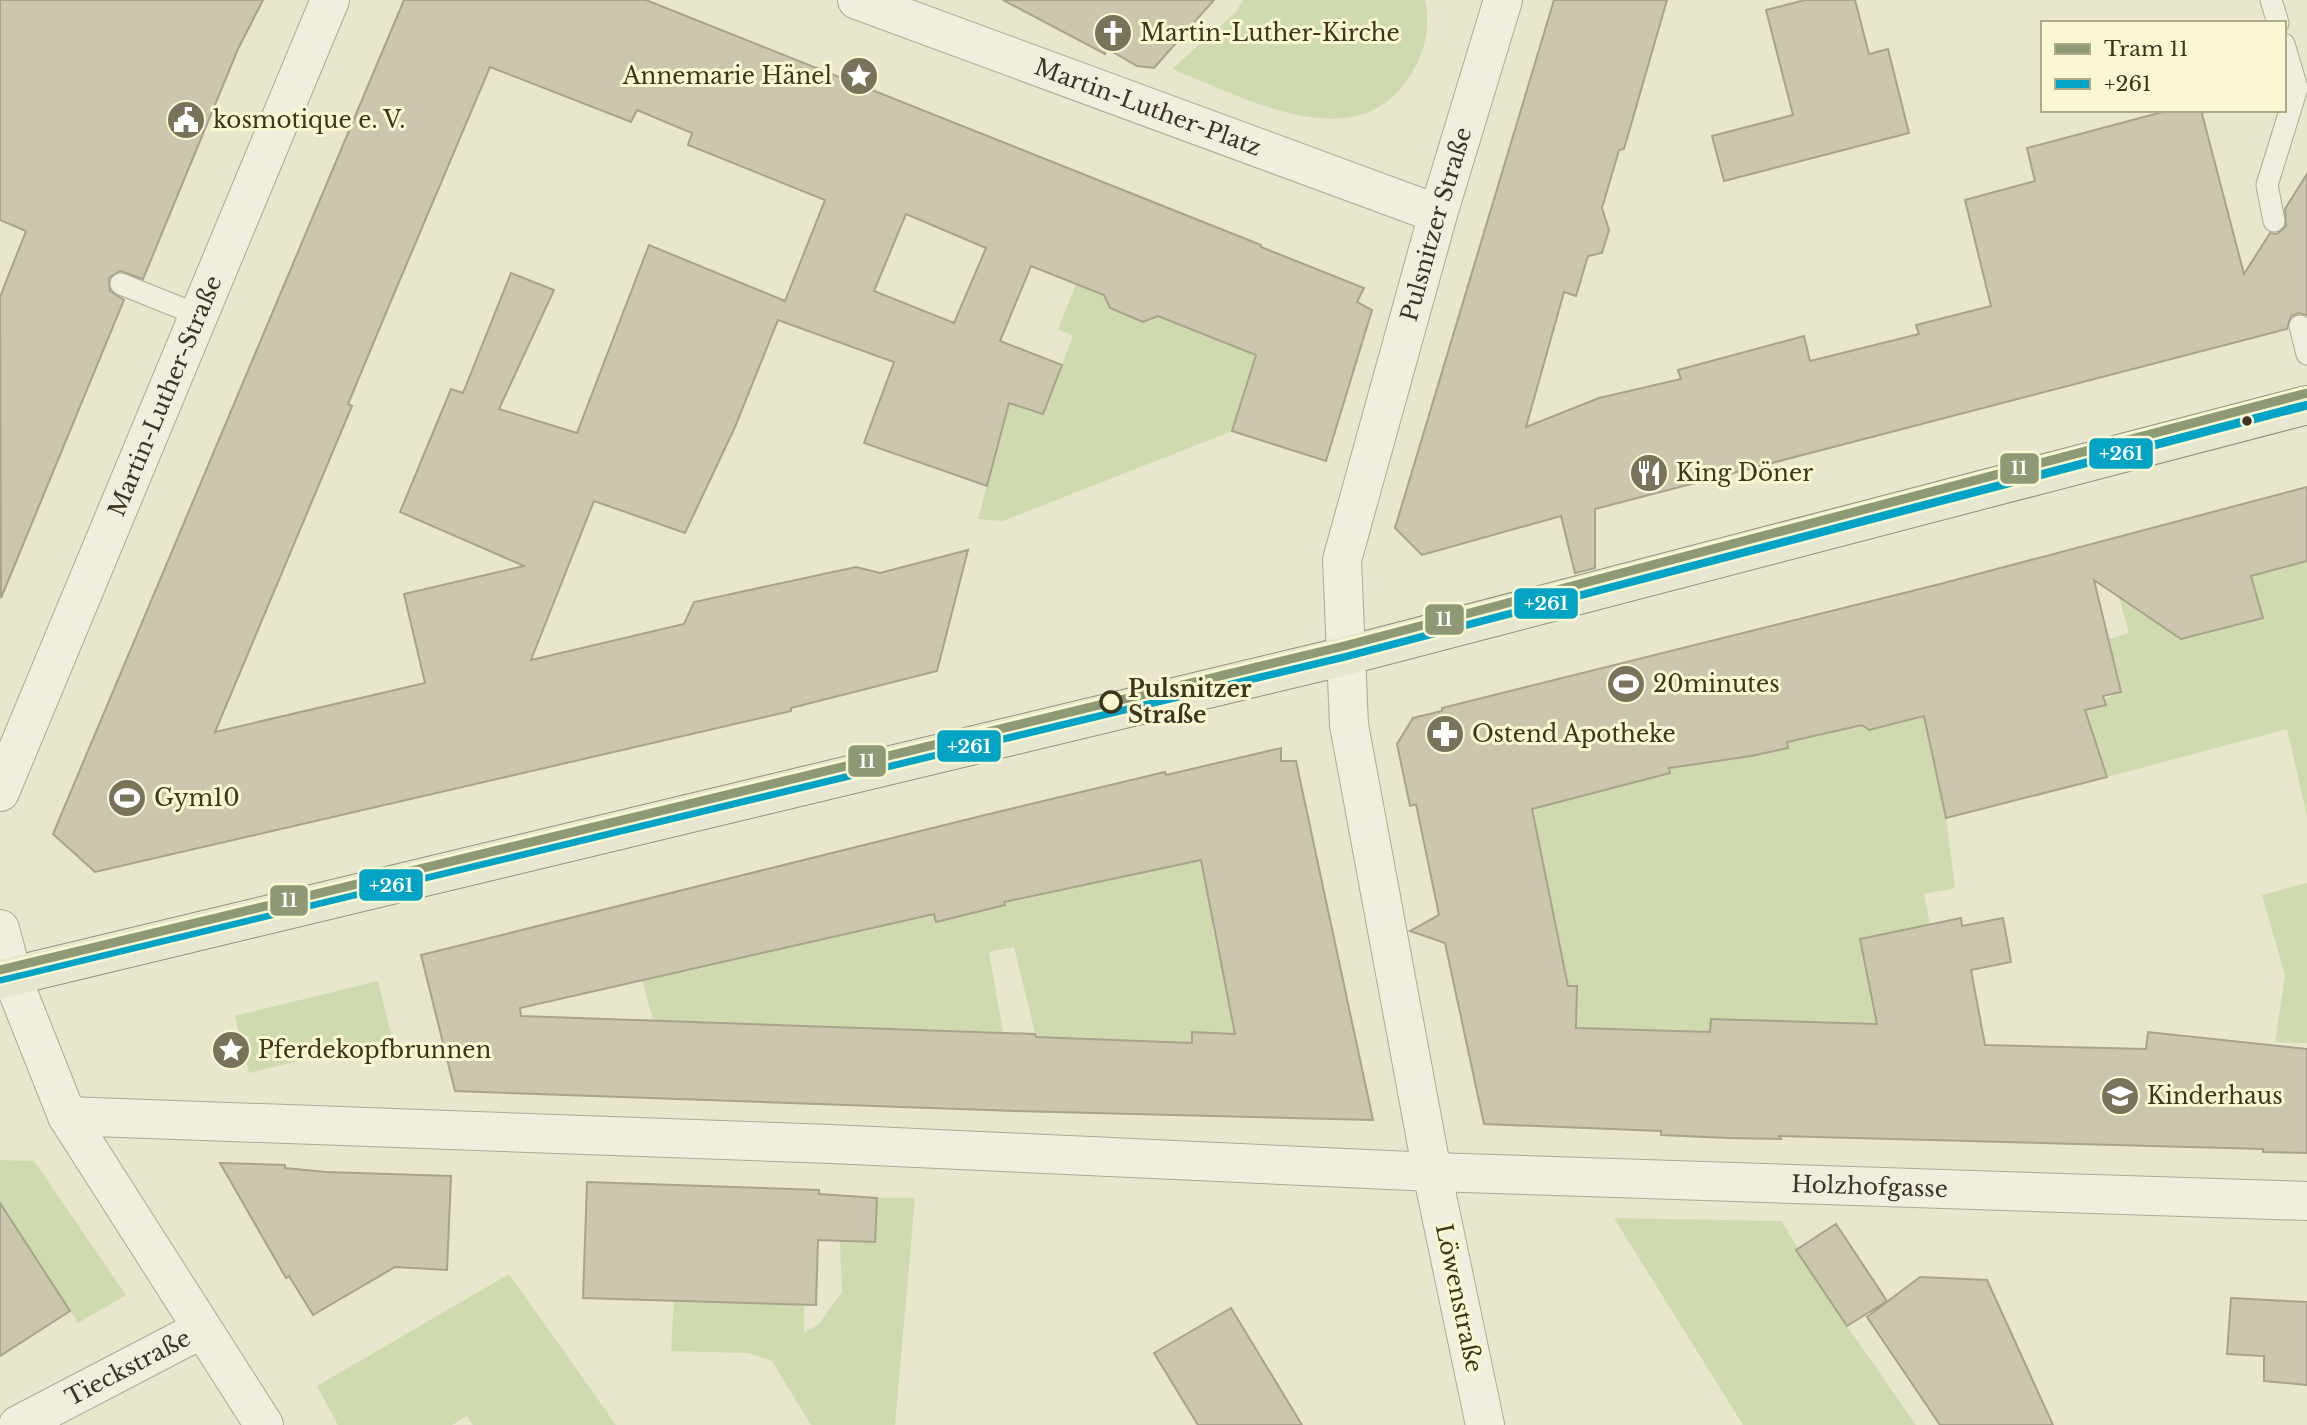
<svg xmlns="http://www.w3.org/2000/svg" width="2307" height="1425" font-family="'Libre Baskerville',serif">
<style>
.green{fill:#cfdbae}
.building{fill:#ccc6ae;stroke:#a9a28c;stroke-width:2;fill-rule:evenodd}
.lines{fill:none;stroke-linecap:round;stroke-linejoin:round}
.lane-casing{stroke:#adaa96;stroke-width:23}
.street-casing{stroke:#adaa96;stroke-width:40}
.primary-casing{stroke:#928f7d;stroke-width:40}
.lane{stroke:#efeedf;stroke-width:21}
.street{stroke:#efeedf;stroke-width:38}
.primary{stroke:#e7e6d0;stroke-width:38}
.bus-1-casing{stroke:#f9f8d2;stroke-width:14}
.bus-1{stroke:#03a3c5;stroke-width:9}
.tram-1-casing{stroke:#f9f8d2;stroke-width:14}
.tram-1{stroke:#8d9a75;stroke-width:9}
.bus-dot{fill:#3d351d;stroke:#f9f8d2;stroke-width:2.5}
.stop-dot{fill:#f9f8d2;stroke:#3d351d;stroke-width:3.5}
.labels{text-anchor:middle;stroke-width:6;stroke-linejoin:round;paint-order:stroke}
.poi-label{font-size:23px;fill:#3d351d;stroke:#f9f8d2;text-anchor:start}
.street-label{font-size:23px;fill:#3d351d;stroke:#f9f8d2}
.stop-label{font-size:23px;font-weight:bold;fill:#3d351d;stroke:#f9f8d2;text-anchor:start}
.line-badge{stroke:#f9f8d2;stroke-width:2.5}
.badge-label{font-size:19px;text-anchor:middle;font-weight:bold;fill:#fff}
</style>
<rect width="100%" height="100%" fill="#e8e6cd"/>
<path class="green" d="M1243,0H1425C1431,28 1425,52 1410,76C1356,162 1242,96 1172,69L1236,12Z
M1076,284L1109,297L1110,308L1143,322L1152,313L1251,353L1255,358L1232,431L1003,521L978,519L1009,403L1043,414L1073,336L1058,329Z
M2307,561V816L2287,729L2107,777L2085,710L2121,691L2115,665L2099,642L2129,633L2117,590L2139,583L2150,619L2168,615L2248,569Z
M1920,700L1946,818L1955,888L1924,894L1956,1057L1881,935L1860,939L1882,1039L1853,1038L1852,1023L1820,1021L1819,1036L1748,1020L1712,1019L1710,1032L1576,1028L1577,986L1548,987L1543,863L1525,776L1666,757L1745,751V757L1751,756L1787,748V742Z
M1201,860V867L1220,864L1232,923L1212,927L1219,958L1239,954L1253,1035L1192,1043L1036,1037L1014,947L989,952L1003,1032L653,1020L642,979L932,906L937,922L1004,905L1005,902Z
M2307,883V1043L2275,1042L2285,976L2262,895Z
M378,981L392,1038L249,1073L244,1052L252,1050L248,1036L240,1038L235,1016Z
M0,1160L34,1161L126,1295L78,1323L0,1203Z
M838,1196H853L851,1241L875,1242L877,1198H915L895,1425H811L772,1361L749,1353L671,1351L674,1302L727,1303L728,1288L755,1289L754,1304L804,1305V1333L818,1325L842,1292Z
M1614,1218L1781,1221L1847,1326L1916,1425H1743Z
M509,1274L616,1425H473L467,1416L452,1425H338L317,1386Z"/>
<path class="building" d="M0,0H263L238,49L143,279L120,271L109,278L110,291L124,300L1,598L0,297L26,231L0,220Z
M404,0H646L1261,245V247L1364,288L1357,302L1372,310L1326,461L1232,431L1256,355L1158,316L1143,322L1110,308L1104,295L1031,266L1000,341L1062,365L1043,414L1009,403L987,486L864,443L894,362L778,320L735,427L685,533L594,501L531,660L684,624L694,602L856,567L880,573L968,550L937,671L791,708V711L95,872L53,834ZM490,67L631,122L637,110L692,133L688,145L825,200L785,301L649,245L577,433L499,409L554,290L511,273L463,393L451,389L400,512L524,566L404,594L425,683L215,732L352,406L348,404L388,308ZM906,214L986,248L954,323L874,291Z
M1003,0H1214L1154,68L1137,66L1106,48L1105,54Z
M1554,0H1667L1624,149L1619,150L1602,208L1609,230L1602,253L1588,256L1576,296L1564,292L1526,427L1599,398L1681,379L1678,370L1804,336L1810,361L1919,334L1916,325L1991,306L1965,200L2035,181L2027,148L2170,110H2201L2244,274L2270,233L2277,234L2286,226L2285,209L2307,174V315L2298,313L2291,316L2287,329L1595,509V568L1575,573L1561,516L1422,555L1395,528Z
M1805,0H1855L1869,54L1888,49L1909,133L1724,181L1712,136L1793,115L1766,10Z
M2307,487V561L2251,576L2263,618L2181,639L2094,580L2121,692L2103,696L2106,705L2085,710L2107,777L1946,818L1924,716L1869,730L1862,725L1787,742L1788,748L1751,756L1669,768L1670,773L1532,809L1568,986H1577L1576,1028L1710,1032L1711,1019L1877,1024L1860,939L1961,918L1962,926L2003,918L2011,962L1971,970L1985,1045L2146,1049L2148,1032L2307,1049V1153L2263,1152V1149L1779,1136L1781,1139L1728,1138L1661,1135V1131L1484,1124L1445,943L1410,931L1439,915L1416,804L1410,806L1397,744L1413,718L1442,711V708L1940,584Z
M1281,748V761H1296L1373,1120L1015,1111L455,1091L421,955L985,815L1165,772L1166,775ZM1201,860L1235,1034L1192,1032V1043L1036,1037L1035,1034L521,1016L520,1008L934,914L936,922L1005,905L1004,902Z
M220,1163L285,1165V1168L326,1172L451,1176L447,1270L395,1267L313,1315L289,1276L286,1278Z
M587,1182L819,1190V1194L877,1198L875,1242L818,1240L816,1305L583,1298Z
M0,1203L70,1311L0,1356Z
M1836,1224L1887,1301L1847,1326L1796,1250Z
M1920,1277L1987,1280L2053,1425H1940L1867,1317Z
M2231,1298L2307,1302V1385L2264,1381V1356L2227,1354Z
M1231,1308L1302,1425H1198L1154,1353Z"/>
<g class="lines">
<defs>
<path id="lane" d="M2271,0L2278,23
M2274,221L2267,185L2297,88L2284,44
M121,284L198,315
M2300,326L2307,354"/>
<g id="street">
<path id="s1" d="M857,0L1438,214"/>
<path id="s2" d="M0,792L330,0"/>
<path d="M0,929L15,985L67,1116L264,1425"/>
<path id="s3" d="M67,1116L831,1144L1432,1172L2307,1201"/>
<path id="s4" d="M18,1425L202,1329"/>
<path id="s5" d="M1485,1425L1432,1172L1349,725L1342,560L1438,214L1503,0"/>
</g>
<path id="primary" d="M0,979L1345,656L2307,405"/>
</defs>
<use href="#lane" class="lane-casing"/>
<use href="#street" class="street-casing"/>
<use href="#primary" class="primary-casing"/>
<use href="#lane" class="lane"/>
<use href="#street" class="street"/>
<use href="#primary" class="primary"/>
<defs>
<path id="bus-1" d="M0,979L1345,656L2307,405"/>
</defs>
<use href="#bus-1" class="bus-1-casing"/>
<use href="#bus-1" class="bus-1"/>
<defs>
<path id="tram-1" d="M0,970L1344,646L2307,393"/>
</defs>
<use href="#tram-1" class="tram-1-casing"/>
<use href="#tram-1" class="tram-1"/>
</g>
<defs>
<symbol id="church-disc" viewBox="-11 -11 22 22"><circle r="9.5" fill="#79735b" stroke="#f9f8d2"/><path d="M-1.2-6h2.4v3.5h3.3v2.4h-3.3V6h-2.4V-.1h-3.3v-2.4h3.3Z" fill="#fff"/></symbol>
<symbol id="sight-disc" viewBox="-11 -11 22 22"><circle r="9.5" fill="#79735b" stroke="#f9f8d2"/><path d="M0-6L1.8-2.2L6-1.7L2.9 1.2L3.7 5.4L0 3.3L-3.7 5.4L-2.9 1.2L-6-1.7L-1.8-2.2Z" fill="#fff"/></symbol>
<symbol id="civic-disc" viewBox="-11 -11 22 22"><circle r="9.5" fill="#79735b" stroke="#f9f8d2"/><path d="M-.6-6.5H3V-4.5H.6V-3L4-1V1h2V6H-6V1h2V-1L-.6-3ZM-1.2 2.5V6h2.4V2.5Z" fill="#fff"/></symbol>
<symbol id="restaurant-disc" viewBox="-11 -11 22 22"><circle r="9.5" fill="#79735b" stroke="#f9f8d2"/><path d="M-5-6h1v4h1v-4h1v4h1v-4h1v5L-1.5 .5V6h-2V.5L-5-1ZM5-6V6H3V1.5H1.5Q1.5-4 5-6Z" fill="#fff"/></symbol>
<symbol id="stadium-disc" viewBox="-11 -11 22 22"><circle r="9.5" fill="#79735b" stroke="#f9f8d2"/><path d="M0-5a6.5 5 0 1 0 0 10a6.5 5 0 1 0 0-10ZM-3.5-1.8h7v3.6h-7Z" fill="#fff"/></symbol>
<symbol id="pharmacy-disc" viewBox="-11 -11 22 22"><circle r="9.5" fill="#79735b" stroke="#f9f8d2"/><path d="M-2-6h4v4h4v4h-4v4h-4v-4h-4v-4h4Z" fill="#fff"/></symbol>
<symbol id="school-disc" viewBox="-11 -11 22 22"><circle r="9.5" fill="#79735b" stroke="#f9f8d2"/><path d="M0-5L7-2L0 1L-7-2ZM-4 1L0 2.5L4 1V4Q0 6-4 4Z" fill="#fff"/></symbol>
</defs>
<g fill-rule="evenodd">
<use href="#church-disc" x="1091" y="11" width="44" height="44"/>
<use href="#sight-disc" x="837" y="54" width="44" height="44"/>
<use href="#civic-disc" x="164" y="98" width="44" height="44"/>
<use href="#restaurant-disc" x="1627" y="451" width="44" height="44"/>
<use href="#stadium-disc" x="1604" y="662" width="44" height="44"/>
<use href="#pharmacy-disc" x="1423" y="712" width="44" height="44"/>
<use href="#stadium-disc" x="105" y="776" width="44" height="44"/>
<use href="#sight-disc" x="209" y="1028" width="44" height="44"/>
<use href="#school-disc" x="2098" y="1074" width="44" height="44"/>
</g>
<circle class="bus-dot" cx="2247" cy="421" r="6"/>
<circle class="stop-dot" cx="1111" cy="702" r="10"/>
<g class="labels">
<g class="poi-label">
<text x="1140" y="41">Martin-Luther-Kirche</text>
<text x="832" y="84" text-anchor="end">Annemarie Hänel</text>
<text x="213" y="128">kosmotique e. V.</text>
<text x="1676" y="481">King Döner</text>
<text x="1653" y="692">20minutes</text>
<text x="1472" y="742">Ostend Apotheke</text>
<text x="154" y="806">Gym10</text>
<text x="258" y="1058">Pferdekopfbrunnen</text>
<text x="2147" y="1104">Kinderhaus</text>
</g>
<g class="street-label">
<text dy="8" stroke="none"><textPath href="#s1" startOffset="310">Martin-Luther-Platz</textPath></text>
<text dy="8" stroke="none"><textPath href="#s5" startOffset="1227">Pulsnitzer Straße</textPath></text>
<text dy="8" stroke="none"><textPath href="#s2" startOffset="429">Martin-Luther-Straße</textPath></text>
<text dy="8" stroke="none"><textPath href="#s3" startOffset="1804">Holzhofgasse</textPath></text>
<text transform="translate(1459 1298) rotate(78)" y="8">Löwenstraße</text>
<text dy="8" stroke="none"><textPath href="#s4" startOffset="124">Tieckstraße</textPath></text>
</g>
<g class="stop-label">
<text x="1128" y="697">Pulsnitzer<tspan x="1128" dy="26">Straße</tspan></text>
</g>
</g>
<g class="line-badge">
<rect x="2088" y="437" width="66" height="33" rx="7" fill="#03a3c5"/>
<rect x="1999" y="452" width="41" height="33" rx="7" fill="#8d9a75"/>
<rect x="1513" y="587" width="66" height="33" rx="7" fill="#03a3c5"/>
<rect x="1424" y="603" width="41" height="33" rx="7" fill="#8d9a75"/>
<rect x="936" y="729" width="66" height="34" rx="7" fill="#03a3c5"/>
<rect x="847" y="744" width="40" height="34" rx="7" fill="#8d9a75"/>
<rect x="358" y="868" width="66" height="34" rx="7" fill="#03a3c5"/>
<rect x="269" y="884" width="40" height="33" rx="7" fill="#8d9a75"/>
</g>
<g class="badge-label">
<text x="2121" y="460">+261</text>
<text x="2019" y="475">11</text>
<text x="1546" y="610">+261</text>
<text x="1444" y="626">11</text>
<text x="969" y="753">+261</text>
<text x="867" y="768">11</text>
<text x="391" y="892">+261</text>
<text x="289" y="907">11</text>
</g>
<rect x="2041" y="21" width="245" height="91" fill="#f9f8d2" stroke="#aeaa8a" stroke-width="2"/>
<rect x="2055" y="44" width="35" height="10" fill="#8d9a75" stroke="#aeaa8a" stroke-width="2"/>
<text x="2104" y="56" font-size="21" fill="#3d351d">Tram 11</text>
<rect x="2055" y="79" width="35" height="10" fill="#03a3c5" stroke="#aeaa8a" stroke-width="2"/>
<text x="2104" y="91" font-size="21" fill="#3d351d">+261</text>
</svg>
